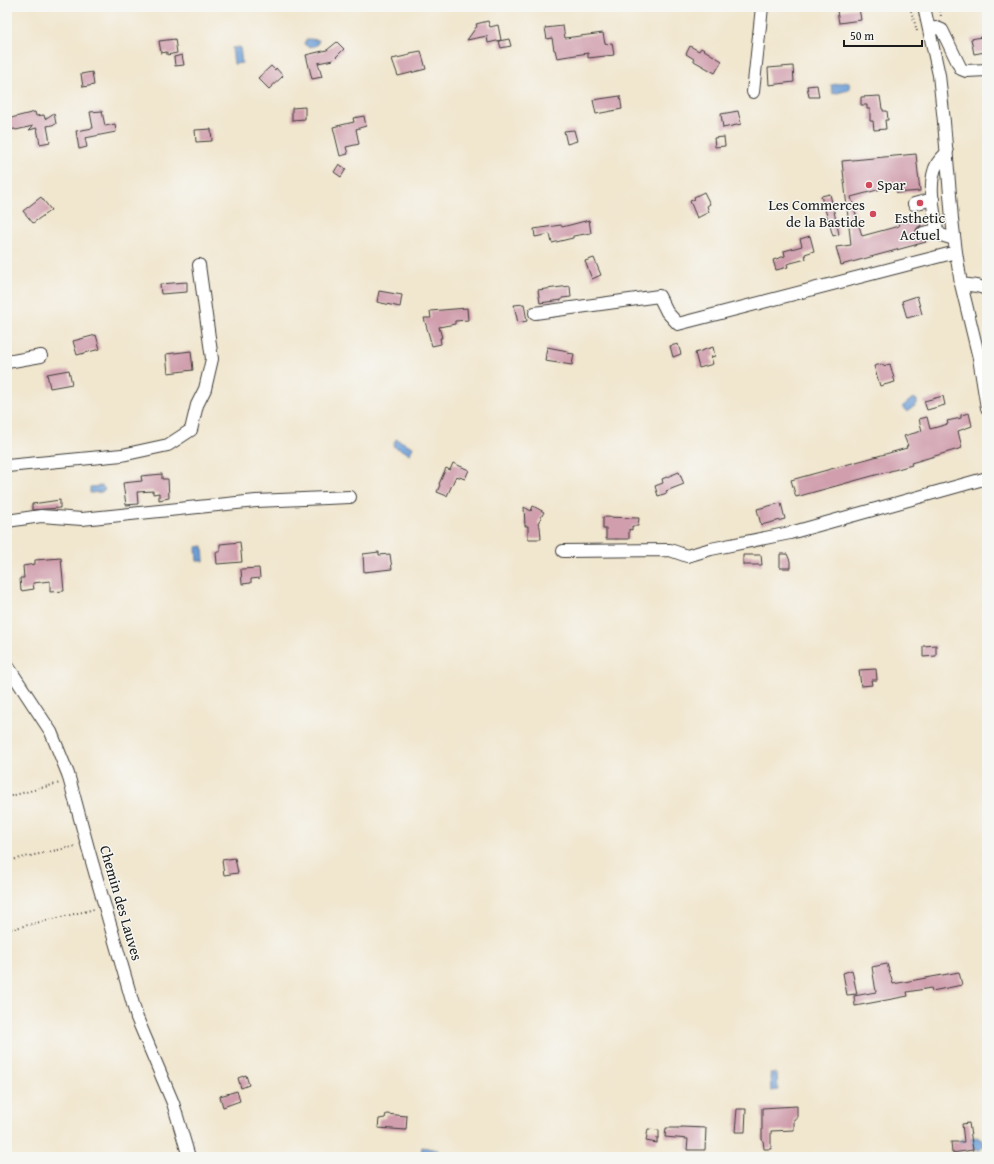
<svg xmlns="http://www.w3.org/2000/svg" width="994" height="1164" font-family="'Gentium Book Plus',serif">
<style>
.water{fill:#6c9ed7;stroke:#445d7a}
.building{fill:#d09ead}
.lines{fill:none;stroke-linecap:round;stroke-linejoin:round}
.minor-casing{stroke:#3c3a37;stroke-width:14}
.path{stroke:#3c3a37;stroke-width:2;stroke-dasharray:1 3;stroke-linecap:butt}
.minor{stroke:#fff;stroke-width:12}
.poi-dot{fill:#d1495b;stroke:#f6f6f2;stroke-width:1.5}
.labels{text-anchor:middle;stroke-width:3;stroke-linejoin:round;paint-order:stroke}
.poi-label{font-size:15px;fill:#1c1c1c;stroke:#f6f6f2;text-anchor:start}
.street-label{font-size:15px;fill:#1c1c1c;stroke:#f6f6f2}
</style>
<rect width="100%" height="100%" fill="#f6f6f2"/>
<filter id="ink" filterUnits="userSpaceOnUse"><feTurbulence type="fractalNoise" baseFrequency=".025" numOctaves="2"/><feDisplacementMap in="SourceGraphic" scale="8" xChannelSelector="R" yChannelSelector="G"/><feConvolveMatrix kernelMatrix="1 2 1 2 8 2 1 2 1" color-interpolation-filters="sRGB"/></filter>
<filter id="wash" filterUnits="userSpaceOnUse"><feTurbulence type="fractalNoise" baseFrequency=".012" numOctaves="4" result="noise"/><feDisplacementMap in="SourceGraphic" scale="16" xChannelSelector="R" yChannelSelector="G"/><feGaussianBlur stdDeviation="0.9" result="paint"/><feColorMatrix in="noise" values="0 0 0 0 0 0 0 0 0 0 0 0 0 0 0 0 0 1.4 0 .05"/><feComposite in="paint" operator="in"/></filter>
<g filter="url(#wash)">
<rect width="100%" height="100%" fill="#f1e6ce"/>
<path class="water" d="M309,39L319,40L317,45C313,47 308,48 304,44L305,41Z
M240,47L242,63L234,64L232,48Z
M847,82L849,83L850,88L849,90L833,94L831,85Z
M913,398L917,400V404L907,412L902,407L903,406Z
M396,439L413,447L410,454L393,446Z
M102,486L105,489L102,492L90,493V487Z
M203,546L204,561H197L196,547Z
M770,1073H775L776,1075H777L778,1090L771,1091L770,1076H771Z
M977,1137L983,1141L984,1146L980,1150H974L972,1146L966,1147L962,1142H959L961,1139H963C967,1137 973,1138 977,1137Z
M422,1147L438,1150L439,1155L437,1157L421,1155Z"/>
<g id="blocks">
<path class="building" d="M859,8L861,20L839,23L837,11Z
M488,21L490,27L498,25L501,40L488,43L487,36L467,40L477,26L476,24Z
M563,26L565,38L603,33L605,44L612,43L614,55L588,58V53L557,58L555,50H554L552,38L547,39L545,28Z
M987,36V46L984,47L985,52L974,54L971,39Z
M175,39L177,53L167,55V52L161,53L159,41Z
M509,39L511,46L501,48L499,41Z
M337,42L344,49L333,60L318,63L322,77L312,79L306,55L327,50Z
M690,46L699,51L701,48L722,61L715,73L694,61V59L686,54Z
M421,51L426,69L398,76L392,59L410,55V53Z
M182,55L184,65L175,66L174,57Z
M271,66L275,70L276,68L283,76L269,89L258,78Z
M793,66L794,82L769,85L768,68Z
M92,72L94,85L83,87L81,74Z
M817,85L819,97H809L807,86Z
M620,96L622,109L596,114L593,100Z
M880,96L882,109H883V111H887L888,120H885L886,129L874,130L873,121H870V109H867V105H861V97Z
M305,107V119L292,120V108Z
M102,111L105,126L115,124L116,132L85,138L87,147L79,149L76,131L93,128L90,112Z
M738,111L741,124L723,128L721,114Z
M35,112L36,116L44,115L45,119L54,113L56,124L47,126L50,142L40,144L37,128L29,130L33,126L16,130L15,129L9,130L7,119Z
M364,116L366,126L356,129L359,144L346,147L348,154L340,156L333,127L354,122L353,118Z
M211,129L212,141L196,142L195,130Z
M574,130L577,141L567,144L564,131Z
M724,137L725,146L715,147L714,138Z
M916,154L920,191L897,193L896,185L851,197L862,236L899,226L898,223L919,218L921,226L918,227L916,230V235L918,238L921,240H925L926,242L841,265L836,247L851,245L842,161Z
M339,164L346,169L341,177L334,172Z
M704,192L710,204L707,206L709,212L697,218L690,201L695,199L694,197Z
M830,194L839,234L833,236L821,196Z
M41,197L51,210L33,223L23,211Z
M589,220L591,233L573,236V238L552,243L550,234L535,237L534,229L561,225L562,227Z
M810,236L814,251L805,254L806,259L787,264L788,267L776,270L773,260L785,256L784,251L802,246L800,239Z
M594,258L601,275L592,279L585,261Z
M187,282V292L161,294L160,284Z
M570,286L571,297L562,298V300L540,303L538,290Z
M379,291L402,295L400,307L377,302Z
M917,296L922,314L907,318L902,301Z
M524,304L527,321L518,323L514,305Z
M467,308L468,320L455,321V324L439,327L442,338H440L441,344L432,346L424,318H431L430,311Z
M96,335L100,349L77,355L73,341Z
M678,344L681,354L673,357L670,346Z
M547,347L568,351L567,353L574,354L572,365L545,361Z
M713,347L715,356L711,357L713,364L699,368L695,353Z
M191,351L193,370L168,373L166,354Z
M882,364L883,366L890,364L895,382L880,386L874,366Z
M69,370L72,384L50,388L47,374Z
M943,396L945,405L927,410L924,401Z
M969,413L972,426L958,431L962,448L911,463L912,465L796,497L791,480L907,448L906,446H908L904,436L922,431L919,419L927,417L930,429L948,424L947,421L961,418V415Z
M453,463L469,470L465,479L456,476L447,496L437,492L440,485L439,484L446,468L450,470Z
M679,472L684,484L666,491L667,493L658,496L655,486L663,483L662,479Z
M162,474V479H168L169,498L159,500V493L153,494V491L137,492L138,504L126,505L123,483L142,481L141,476Z
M60,500V508L32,510V504Z
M781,503L785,519L761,525L757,509Z
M533,506L544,512L538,523L540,527L541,539H528V526H525L524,507L531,511Z
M603,517L639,518L638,526H632V530L629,529V539H606V529H603Z
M240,542L242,562L217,564L216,552H220V544Z
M379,552V555L390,554L392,569L364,572L363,554Z
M780,554H787L790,561V568H780Z
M743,555H761L762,565H743Z
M61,558L64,591L50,592V581L33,583L34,589L21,591L20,578H24L23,566L35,564V560Z
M259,568L260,578L251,579V583L242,584L241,569Z
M936,645V656L923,657V646Z
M876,669L877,680H871L872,685L861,686L859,670Z
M235,858L238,873L224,875L222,860Z
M887,964L893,984L959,972L962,985L932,991L931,988L907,992L908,996L855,1006L854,996L876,992L872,967Z
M852,970L857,994L847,995L843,973Z
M246,1075L249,1085L241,1088L238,1078Z
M237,1091L240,1101L223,1107L220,1096Z
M797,1106V1119H794V1130L771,1131V1149H764L763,1140H762V1108Z
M737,1109H746L745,1132H735Z
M386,1114L407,1116L406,1130L378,1128L379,1119L385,1118Z
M969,1123L973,1150L952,1153L951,1142H964L962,1124Z
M681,1127L706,1128L705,1150H687L688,1139L665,1137L666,1128H681Z
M648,1129L659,1130V1138H657V1143L646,1141Z"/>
</g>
</g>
<g filter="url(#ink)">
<use href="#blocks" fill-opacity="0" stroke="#3c3a37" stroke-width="1"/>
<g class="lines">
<defs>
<path id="minor" d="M924,7L939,75L944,122L952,219L956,252L961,284L979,358L987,408
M929,29L937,28L942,30L961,69L966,71L987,70
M753,92L762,7
M947,152C944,156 939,160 937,164C927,182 934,211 937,230L941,235L954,239
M914,204L933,199
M923,233L937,230
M961,284L977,286L987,289
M535,313L659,296L667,312L678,324L956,252
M7,362L41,356
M7,466L122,455L168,445L191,430L197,405L205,389L212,359L199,265
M7,521L41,516L82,519L256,501L350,497
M563,551L670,550L687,556L711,549L790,533L987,478
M7,665L51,732L68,774L88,848L137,1018L173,1103L189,1157"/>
</defs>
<use href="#minor" class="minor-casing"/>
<path class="path" d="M910,7L917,31
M940,7L941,17
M7,797L60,783
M7,861L76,846
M7,930L95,909"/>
<use href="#minor" class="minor"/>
</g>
</g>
<g class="poi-dot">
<circle cx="869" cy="185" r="4"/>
<circle cx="920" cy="203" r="4"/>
<circle cx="873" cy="214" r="4"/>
</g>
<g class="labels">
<g class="poi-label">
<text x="877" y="190">Spar</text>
<text x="865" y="210" text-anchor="end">Les Commerces<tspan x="865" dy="17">de la Bastide</tspan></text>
<text x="920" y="223" text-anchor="middle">Esthetic<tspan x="920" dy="17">Actuel</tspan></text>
</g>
<g class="street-label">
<text transform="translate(121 903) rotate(74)" y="5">Chemin des Lauves</text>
</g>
</g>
<rect width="994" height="1164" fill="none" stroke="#f6f6f2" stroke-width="24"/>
<path d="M844 40v6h78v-6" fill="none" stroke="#1c1c1c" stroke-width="2"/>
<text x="850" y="40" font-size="12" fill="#1c1c1c" stroke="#f6f6f2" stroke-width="3" paint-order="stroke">50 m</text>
</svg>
